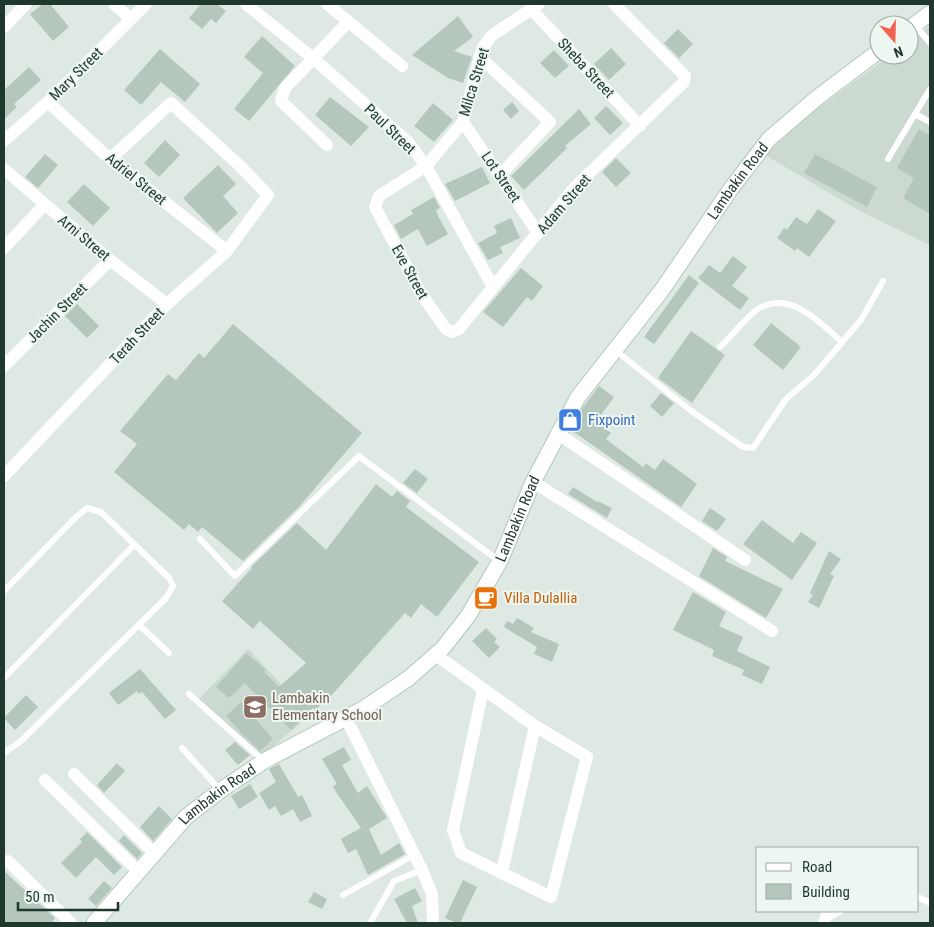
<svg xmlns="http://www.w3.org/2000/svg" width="934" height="927" font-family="'Roboto Condensed',sans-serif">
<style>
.built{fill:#cbd9d1}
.building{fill:#b5c7bd}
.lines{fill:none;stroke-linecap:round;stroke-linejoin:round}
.secondary-casing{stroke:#b0c9bc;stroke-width:17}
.lane{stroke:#fff;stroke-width:6}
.street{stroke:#fff;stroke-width:12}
.secondary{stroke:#fff;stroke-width:15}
.labels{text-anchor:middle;stroke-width:4;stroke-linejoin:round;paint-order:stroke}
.street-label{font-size:15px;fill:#1f382e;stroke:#edf6f0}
.shop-label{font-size:15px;fill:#366cbe;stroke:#edf6f0;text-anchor:start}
.food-label{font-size:15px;fill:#c56008;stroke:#edf6f0;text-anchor:start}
.education-label{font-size:15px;fill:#785e54;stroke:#edf6f0;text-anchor:start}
</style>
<rect width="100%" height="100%" fill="#dde9e2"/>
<path class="built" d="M930,26V245L860,211L765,155L806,117L891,55H909V42Z
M248,649L310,715L262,756L199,699Z"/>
<path class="building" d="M43,4H50L69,27L53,41L30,14Z
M201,4H217L226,11L216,23L211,19L202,29L189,18Z
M458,16L473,37L454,51L472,57L463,83L448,78L412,55Z
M678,29L693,44L679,58L664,43Z
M262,36L295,66L249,121L234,109L263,73L244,57Z
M611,48L626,64L609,80L594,64Z
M160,49L200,84L185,102L161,82L141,105L124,90Z
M554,50L569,66L555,78L540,63Z
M29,67L41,80L14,104L17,107L4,119V90Z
M330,97L369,127L351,146L315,115Z
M512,102L519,111L511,119L503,110Z
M433,103L453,120L434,142L414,126Z
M606,106L623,123L610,135L594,118Z
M579,109L591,124L565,146L567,148L524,190L511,176Z
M919,129L930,135V214L903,198L914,178L897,168Z
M165,140L180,155L159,177L144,163Z
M45,154L58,165L38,188L25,177Z
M815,154L877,187L867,207L804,173Z
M616,158L631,173L616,187L602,172Z
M218,165L236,184L223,196L238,213L217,233L183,198Z
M482,167L490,183L455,201L445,184Z
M84,184L110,208L93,226L67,202Z
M434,197L440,208L436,210L438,216L448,234L427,246L418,229L401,239L394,225L413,214L411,210Z
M818,209L836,221L809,257L797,248L795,251L777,238L784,228L787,230L796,217L807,224Z
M511,218L520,238L500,247L503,253L488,260L478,243L497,233L494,226Z
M733,256L747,267L732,286L749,298L740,310L698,278L709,265L720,273Z
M521,268L543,286L532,301L527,297L503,327L483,312Z
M689,275L699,283L654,344L644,337Z
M77,304L99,326L87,338L65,316Z
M771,323L801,347L783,370L753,345Z
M233,324L362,433L299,507L243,561L202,527L198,532L189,524L184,530L114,472L137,444L120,431L168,374L176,380L199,353L204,358Z
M691,331L725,355L692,403L658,378Z
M599,386L614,397L596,422L611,433L606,439L643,467L646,463L655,470L663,459L697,484L681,507L571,430L583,407Z
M661,393L674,403L662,417L650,406Z
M415,469L428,479L417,493L403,483Z
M376,484L392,497L397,491L410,501L406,507L479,562L437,617L421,604L411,618L405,613L330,697L315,710L313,708L291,730L245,683L229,698L216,687L246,653L266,670L264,672L279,687L306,663L260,621L253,629L222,601L252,568L251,567L297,523L326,550Z
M573,487L597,502L598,501L612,508L607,518L568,494Z
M710,508L726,519L717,531L702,521Z
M762,520L793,543L801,532L817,543L792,580L743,544Z
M713,548L727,557L725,561L783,589L766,618L699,576Z
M829,551L841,559L830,574L834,576L819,608L808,602L813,595L810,593Z
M693,592L726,612L719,626L743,637L737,651L770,667L762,684L742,675L744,670L712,656L714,650L673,630Z
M517,618L534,628L531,632L559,644L552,662L534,654L537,647L504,627L507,621L513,624Z
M486,628L497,639L494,642L500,647L489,658L472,641Z
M140,669L176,710L165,719L142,692L139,694L137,691L118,705L109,693Z
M26,695L38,707L15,730L4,718Z
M241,702L273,739L260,751L243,735L226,716Z
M235,742L250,755L238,765L225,750Z
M344,747L351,760L342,765L358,793L367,786L387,818L369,829L381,855L399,843L405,854L368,875L356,849L348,853L341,839L361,828L336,792L333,786L337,784L322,759Z
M117,763L125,771L104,793L97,785Z
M279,764L298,797L302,795L312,816L300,822L293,809L281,816L275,806L269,810L259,793L276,782L269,769Z
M250,784L258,797L239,809L231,796Z
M159,806L172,819L153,841L140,827Z
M87,832L122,867L114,875L96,857L76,878L61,863L82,842L80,839Z
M124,835L142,853L137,859L119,841Z
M4,871L55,918L51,923H4Z
M463,880L477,887L460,923H457L445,918Z
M104,881L112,888L96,906L88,899Z
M415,888L422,901L412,906L418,923H407L394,899Z
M314,892L327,899L322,909L308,902Z"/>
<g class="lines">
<defs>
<g id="secondary">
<path d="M909,29L930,13"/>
<path id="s1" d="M94,923L186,817L221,790L264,761L363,709L409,678L443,648L468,616L500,561L533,482L578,397L662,290L730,190L769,139L818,97L879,51"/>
</g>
</defs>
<use href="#secondary" class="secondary-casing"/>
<path class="lane" d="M915,25L930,43
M915,114L930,122
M888,159L930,89
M720,347C730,338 749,314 758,309C790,289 820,323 841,341
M615,350L690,410L743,447L753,448L786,399L814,375L861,320L883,281
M200,539L235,576L359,456L499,561
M4,591L75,518L87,508L101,512L169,578L173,586L166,598L21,741L4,753
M139,625L169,653
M4,678L133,546
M189,694L264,761
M182,748L220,790
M343,895L414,855
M918,897L930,903
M825,920L841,911
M370,923L394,881L422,870"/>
<path class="street" d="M114,4L131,19
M246,4L314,59L408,142L426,166L493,287
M327,4L402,66
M539,4L491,36L482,49L463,122L426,166L379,196L375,207L422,295L446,329L452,332L459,329L574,188L684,82L685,76L614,4
M531,9L640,126
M4,27L26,4
M481,58L550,122L500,175
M48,102L110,159L227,251
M463,122L538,233
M4,141L48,102L146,4
M327,145L281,101L285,88L348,22
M4,169L110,260L167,304
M4,248L45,204
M4,366L110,260
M557,433L745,560
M4,476L167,304L227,251L268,195L240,166L171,103L110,159
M533,482L772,631
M436,655L535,726L587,757L551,897L461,853L453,830L483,690
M346,718L422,870L432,894L433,923
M74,774L154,853
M45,780L138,871
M8,861L71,923
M502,872L535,726
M824,923L828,911"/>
<use href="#secondary" class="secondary"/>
</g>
<defs>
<symbol id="shop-square" viewBox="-11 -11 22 22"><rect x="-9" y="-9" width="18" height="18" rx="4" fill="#3f7fe0" stroke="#edf6f0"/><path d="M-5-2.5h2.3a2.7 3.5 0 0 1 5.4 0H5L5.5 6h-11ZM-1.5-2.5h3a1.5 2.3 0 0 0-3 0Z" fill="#fff"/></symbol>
<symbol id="cafe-square" viewBox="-11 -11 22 22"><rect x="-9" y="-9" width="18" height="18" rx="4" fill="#e8710a" stroke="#edf6f0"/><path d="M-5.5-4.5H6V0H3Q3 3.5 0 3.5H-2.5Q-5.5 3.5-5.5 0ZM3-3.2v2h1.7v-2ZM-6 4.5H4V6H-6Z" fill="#fff"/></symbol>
<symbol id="school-square" viewBox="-11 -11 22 22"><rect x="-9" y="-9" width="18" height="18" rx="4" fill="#8d6e63" stroke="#edf6f0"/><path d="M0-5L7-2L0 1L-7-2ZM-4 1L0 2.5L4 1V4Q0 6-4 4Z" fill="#fff"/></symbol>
</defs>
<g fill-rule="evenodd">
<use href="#shop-square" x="556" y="406" width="28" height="28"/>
<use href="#cafe-square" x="472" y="584" width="28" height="28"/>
<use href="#school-square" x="241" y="693" width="28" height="28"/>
</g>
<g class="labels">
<g class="street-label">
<text transform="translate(586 68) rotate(47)" y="5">Sheba Street</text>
<text transform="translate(76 74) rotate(-45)" y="5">Mary Street</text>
<text transform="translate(474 82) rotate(-73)" y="5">Milca Street</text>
<text transform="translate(390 129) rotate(44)" y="5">Paul Street</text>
<text transform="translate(501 177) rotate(56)" y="5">Lot Street</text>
<text transform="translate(136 179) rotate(39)" y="5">Adriel Street</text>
<text dy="5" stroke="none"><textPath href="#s1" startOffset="1004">Lambakin Road</textPath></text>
<text transform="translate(564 204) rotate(-49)" y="5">Adam Street</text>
<text transform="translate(84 238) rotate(40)" y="5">Arni Street</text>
<text transform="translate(410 272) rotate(61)" y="5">Eve Street</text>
<text transform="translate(57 313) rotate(-45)" y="5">Jachin Street</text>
<text transform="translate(137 336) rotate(-47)" y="5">Terah Street</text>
<text dy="5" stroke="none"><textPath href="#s1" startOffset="599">Lambakin Road</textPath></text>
<text dy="5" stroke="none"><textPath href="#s1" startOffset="179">Lambakin Road</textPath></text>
</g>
<g class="shop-label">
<text x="588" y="425">Fixpoint</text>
</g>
<g class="food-label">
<text x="504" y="603">Villa Dulallia</text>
</g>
<g class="education-label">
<text x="272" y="703">Lambakin<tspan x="272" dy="17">Elementary School</tspan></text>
</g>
</g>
<rect width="934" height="927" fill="none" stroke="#1f382e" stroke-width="10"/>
<rect x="756" y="847" width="162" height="65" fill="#edf6f0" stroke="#9baaa2"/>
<rect x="766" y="863" width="25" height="8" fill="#ffffff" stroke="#9baaa2"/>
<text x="802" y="872" font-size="15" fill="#1f382e">Road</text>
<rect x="766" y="884" width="25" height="15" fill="#b5c7bd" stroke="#9baaa2"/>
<text x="802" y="897" font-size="15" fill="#1f382e">Building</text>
<g transform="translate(894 40) rotate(160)"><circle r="24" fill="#edf6f0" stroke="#9baaa2"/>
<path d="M0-4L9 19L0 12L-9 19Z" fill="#f36251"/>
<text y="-8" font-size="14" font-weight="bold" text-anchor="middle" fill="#1f382e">N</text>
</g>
<path d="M18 902v8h100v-8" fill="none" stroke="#1f382e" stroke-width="2.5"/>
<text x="25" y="902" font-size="15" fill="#1f382e" stroke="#edf6f0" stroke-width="4" paint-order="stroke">50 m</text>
</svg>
